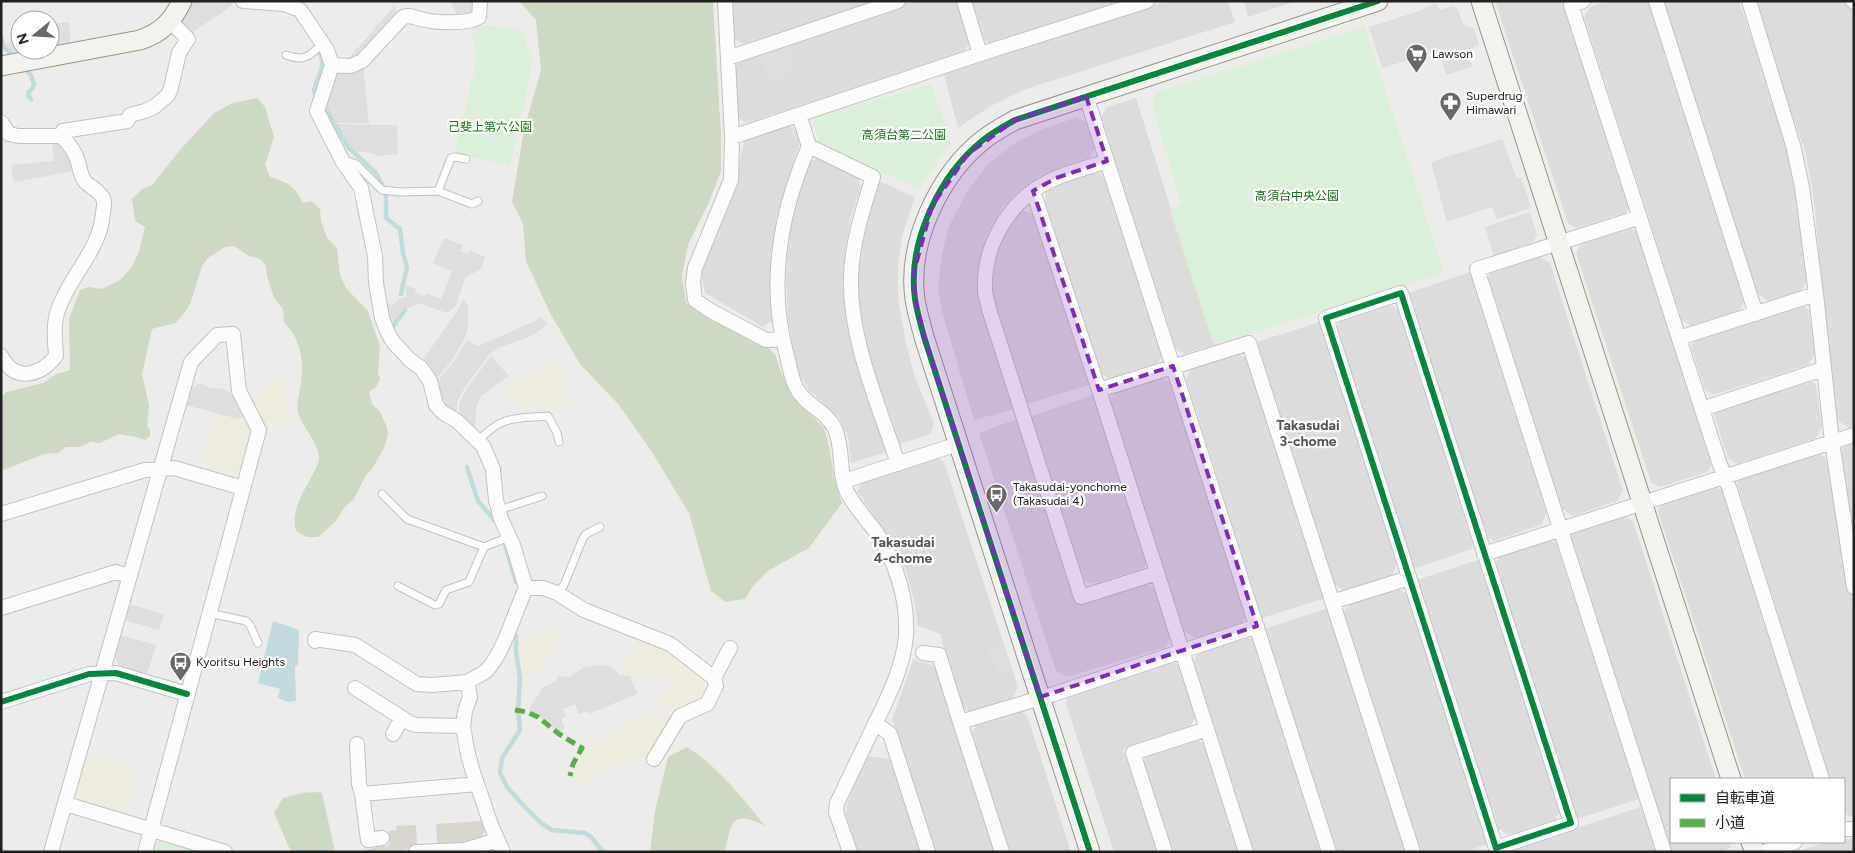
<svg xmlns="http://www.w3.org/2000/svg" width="1855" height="853" font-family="Figtree,'Noto Sans JP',sans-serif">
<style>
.residential{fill:#dedcdb}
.construction{fill:#d7d5cd}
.farmland{fill:#edecdf}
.forest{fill:#cdd9c2}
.park{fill:#dbf0d9}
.parking{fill:#dfdedd}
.water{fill:#c1dadd}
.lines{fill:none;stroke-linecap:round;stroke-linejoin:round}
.stream{stroke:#c1dadd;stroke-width:4.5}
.lane-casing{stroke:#c2c1c0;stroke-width:9}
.street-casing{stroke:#c2c1c0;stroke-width:16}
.secondary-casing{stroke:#979684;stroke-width:21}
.lane{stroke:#fcfcfc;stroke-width:7}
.street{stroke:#fcfcfc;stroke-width:14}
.secondary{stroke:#f3f2ed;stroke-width:19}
.quiet{stroke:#55b145;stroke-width:5;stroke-dasharray:10 5;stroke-linecap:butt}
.cycleway-casing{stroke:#fff;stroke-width:9}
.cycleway{stroke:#00873e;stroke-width:6}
.marked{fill:#7b2cbf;fill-opacity:0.2;stroke:#7b2cbf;stroke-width:4;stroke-dasharray:10 6;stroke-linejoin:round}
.labels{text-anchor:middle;stroke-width:4.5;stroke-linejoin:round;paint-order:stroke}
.poi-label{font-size:12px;fill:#212121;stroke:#fff;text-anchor:start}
.park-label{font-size:12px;fill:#1b7519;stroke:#fff}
.neighbourhood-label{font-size:14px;font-weight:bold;fill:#545454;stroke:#fff}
</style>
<rect width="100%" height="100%" fill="#eeecea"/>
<path class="residential" d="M733,1H880L743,44L734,38Z
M913,1H957L970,40L964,53L746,123L737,116L735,68L742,57Z
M971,1H1123L990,44L983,38Z
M1167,1H1228L1235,22L1023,90L989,107L958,128L944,74Z
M1244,1H1297L1248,17Z
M1495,1H1564L1631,204L1626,213L1576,228L1568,223Z
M1607,1H1648L1744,302L1739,311L1692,326L1682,321L1584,17L1590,7Z
M1661,1H1739L1790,150L1798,187L1807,281L1800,292L1768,301L1755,291Z
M1753,1H1846L1854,11V426L1849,428L1837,420L1833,400L1813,193L1806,154Z
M1136,98L1214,345L1184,354L1176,349L1101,117L1107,107Z
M1077,117L1086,122L1095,148L1090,158L1043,174L1023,187L1003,207L987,234L982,253L979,283L982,308L1014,409L974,420L943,315L938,287L942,254L949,226L968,190L987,165L1013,144L1040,130Z
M787,124L796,130L800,142L780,208L771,264L773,319L763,327L705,293L701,272L707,252L731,201L745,138Z
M819,158L857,176L861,186L852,214L845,250L843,292L846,322L854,353L887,452L851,463L848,436L838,417L808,389L798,372L788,320L786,270L790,225L808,162Z
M1095,171L1105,176L1163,355L1157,365L1110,380L1100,373L1045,203V191L1050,186Z
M879,181L915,197L902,236L898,267V299L906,344L915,377L934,423L931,434L900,444L872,365L861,325L858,280L865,224Z
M1020,209L1033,214L1089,385L1027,404L994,302L992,280L996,254L1006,228Z
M1628,226L1638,232L1713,461L1708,472L1660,487L1651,482L1576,253L1582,241Z
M1536,255L1550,263L1623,491L1617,501L1573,516L1560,508L1487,280L1491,270Z
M1470,272L1547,514L1541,525L1494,541L1486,536L1408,293Z
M1388,304L1398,310L1474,548L1413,569L1336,329L1341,319Z
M1800,304L1809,310L1815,354L1808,365L1714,395L1705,390L1691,346L1696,338Z
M1320,322L1397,564L1392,575L1345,591L1333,583L1257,342Z
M1237,353L1247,358L1325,598L1262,618L1186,379L1191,369Z
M1161,378L1171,383L1247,614L1241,624L1196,639L1183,630L1109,402L1115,392Z
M1806,378L1816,385L1822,427L1816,438L1737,464L1728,458L1714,415L1718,407Z
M1093,395L1147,562L1144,568L1092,584L1084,580L1031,416Z
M1017,419L1077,604L1143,583L1155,588L1171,636L1166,647L1067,677L1056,671L979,433Z
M1854,440V534L1841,452L1847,442Z
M1817,452L1826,458L1854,611V816H1848L1844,812V779H1830L1737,484L1740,477Z
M936,457L944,462L1018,687L1012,699L972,713L962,708L940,634L917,625L915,604L906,570L889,538L857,492L862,481Z
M1713,486L1723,491L1814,779H1745L1658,511L1663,501Z
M1622,514L1633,521L1716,779H1671V842H1732L1730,848L1718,852H1670L1569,539L1575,529Z
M1546,539L1556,543L1639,799L1577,819L1494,568L1500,554Z
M1478,560L1561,809L1555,820L1508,835L1497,828L1416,580Z
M1396,588L1406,593L1487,844L1464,852H1421L1344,613L1350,602Z
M1328,608L1407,852H1337L1265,629Z
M1246,636L1255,641L1324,852H1254L1194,662L1199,651Z
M913,660L935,666L995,852H935L892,720Z
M1170,660L1179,665L1195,717L1190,727L1123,749L1157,852H1114L1066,704L1068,694Z
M1017,709L1027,715L1071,852H1009L971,735L978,722Z
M1195,738L1205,745L1241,852H1170L1142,764L1147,754Z
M867,756L891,759L921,852H858L846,814L847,804Z
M1641,807L1656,852H1502Z
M1844,838H1854V852H1794L1827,842H1844Z"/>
<path class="construction" d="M482,821L485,830L480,840L437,844L436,824Z
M416,825L417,845L398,852H365L364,850L390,845L389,831L397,830L396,826Z"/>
<path class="farmland" d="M556,362L570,379L558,388L572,406L554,410L539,407H517L518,398L504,397L511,386L528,375Z
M287,376L284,399L286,411L292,422L266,427L252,399Z
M216,414L245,422L248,426L249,434L238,472L229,477L202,469Z
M559,630L556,641L545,661L524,683L519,641Z
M639,637L659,645L680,658L709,683L700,698L694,703L658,711V703L667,690L671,680L648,676L622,675L624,666Z
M667,709H675L649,755L598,770L580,787L572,781L574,766L585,747L619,728Z
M87,755L137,770L124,814L81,802L76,793Z"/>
<path class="forest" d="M519,1H713L721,134V171L709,202L688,245L682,275L686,303L770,349L776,356L781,372L791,395L824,428L829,447L835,481L842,503L809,548L768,571L753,586L745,599L725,602L711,591L689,513L652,452L619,405L580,364L550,313L526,261L523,224L512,202L524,130L541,70L536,20Z
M257,98L265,107L274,137L265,165L270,177C288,183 294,185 303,203L311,201L320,209L321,221L327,238L337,248L340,275L346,288L368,311L380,347L378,372L380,379L376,387L369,392L372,404L380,412L387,427L388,435L384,448L372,469L366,475L354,499L344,508L335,522L318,537H307L296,531C290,511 304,491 313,474C315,469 318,465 319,460C320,443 302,428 298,412C296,405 299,396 300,389C305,364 302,341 284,322L283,309L274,298L267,276L266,266L260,259L249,256L234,246L225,247L208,258L202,266L191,302L184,314L175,323L152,329L142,374L149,405L147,426L150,430V436L145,440C136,436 128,436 119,434L100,443L91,442L79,447H66L58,453L44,454L1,471V398L6,392L43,383L56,374L70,370L69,319L80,290L89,287L102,289L120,280L131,268L139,252L145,227L135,221L132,199L142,189L152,185L180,150L214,113L233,103Z
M687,747C718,767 742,797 765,826C732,809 731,822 725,852H650L655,811L668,757Z
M315,792L322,793L335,852H291L274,813L283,798L302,793Z"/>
<path class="park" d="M479,24L522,30L532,61L526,97L510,166L455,153L477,58L471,27Z
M1365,27L1444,273L1214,345L1170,210L1181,203L1152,105L1155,93Z
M931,84L951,142L919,188L883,173L820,141L815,135L812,126L816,117Z
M163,840L204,852H152L154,843Z"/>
<path class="parking" d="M190,1H230L233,3L226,10L188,35L177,25Z
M450,1H475L476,13L457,16Z
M1436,3L1440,10L1453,6L1458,9L1463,25L1474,28L1479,45L1473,47L1468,56L1472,67L1446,75L1438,51L1382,68L1369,27L1416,12Z
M395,5L397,15L362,56L345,63Z
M69,22L71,47L16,57L6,45L20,33V50H50V24Z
M788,46L796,73L768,82L759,54Z
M363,65L369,123H335L326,107V99L335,71Z
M335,124L397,125L398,154L380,156L360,151L359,153L349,145Z
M1502,139L1517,179L1522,178L1531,208L1497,219L1492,207L1447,222L1431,162Z
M52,140L58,141L66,146L75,171L14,182L11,165L54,161Z
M1530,212L1537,235L1533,242L1494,256L1485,227Z
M444,238L463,245L460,251L468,254L470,250L485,257L481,269L465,278L456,306L447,313L419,303L400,312L395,321L391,322L386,303L393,305L400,298L407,297L405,287L408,286L416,289L415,292L424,296L426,293L441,299L452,271L433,263Z
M463,299L468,306V328L465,338L451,362L435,380L422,361L457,311Z
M540,316L547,323L541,330L527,338L498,348L489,355L465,387L457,402V416L443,405L436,381L453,363L467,340L478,346L535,321Z
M491,356L509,376L481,396L476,408L475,432L458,418L460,402L467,388Z
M201,383L207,387L223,389L231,393L243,417L238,419L186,405L190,389Z
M130,604L164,614L159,630L125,620Z
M121,635L156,645L147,675L120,667L115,658Z
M1004,645L1012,668L997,673L992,656H989L987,650Z
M600,665L611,667L620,675L630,676L637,694L588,714L587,711L579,714L575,704L563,709L566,716L561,719L565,729L560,732L529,709L543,687L555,682L558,676L570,677L584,667Z"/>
<path class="water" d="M273,621L299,630L298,665L295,666L296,701L288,702L278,698L280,689L258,683Z"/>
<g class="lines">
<path class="stream" d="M1,36L3,46L11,54
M317,46C328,66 319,72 314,90L317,98
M26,70L31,75L34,84L32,89L29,92L28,95L31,99
M325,108L348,147L376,173L383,186L386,196V218L400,229L403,253L407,267L401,294
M392,328L405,310
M467,467L478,501L496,522
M503,538L516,582
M516,636V652L520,678L518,710L520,730L502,758L500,773L507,787L523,805L541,823L552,830L585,833L591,837L603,852"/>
<defs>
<path id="lane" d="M286,55C304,62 310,56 322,44
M343,161H347L356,164L382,190L400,192L438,191L472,204L478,201
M438,191L451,158L455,157L466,159
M478,441C502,415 515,419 548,416L557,433L559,442
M382,494L407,519L484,547L509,537
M499,510L542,496
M398,586L435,605L439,604L446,590L469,582L484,547
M557,593L564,585L583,538L586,534L600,527
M209,613L246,621L250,625L258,643"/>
<path id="street" d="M243,1L284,4L300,10L327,50L332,65L317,111L343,162L361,188L375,256L376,283L382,318L387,331L393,342L410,360L421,368L430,381L436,405L442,412L457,421L483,446L493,469L496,500L501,519L513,545L526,588C516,609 503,654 487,670C482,675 473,678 467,682L470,697L465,711L463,726L467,750L472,769L491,825L503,852
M725,1L732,137L731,180L695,268L693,282L695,300L711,311L766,340L782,339
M964,1L980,54
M1583,1L1571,5L1719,462L1730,490L1822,779
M1656,1L1756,314
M1749,1L1793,145L1802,187L1816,294L1832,442L1854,587
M1853,1L1854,2
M728,58L898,1
M332,65L351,66L362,61L403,17C411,14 417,19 425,20C438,23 469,24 479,17L480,1
M1086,96L1329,852
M799,115L809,146C780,213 767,284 787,356C790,367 791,379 797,389C806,406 826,410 835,429C844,449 838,473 847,492C855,507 866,519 876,532C896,562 908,599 906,636C903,669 887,699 873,728C861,753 849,778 837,803L836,812L850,852
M1,122L9,134L19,136H61C70,144 76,153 79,165C80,170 81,176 84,180C89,187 99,190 103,198C105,203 104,208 103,213C100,251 70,275 58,310C53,324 55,341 56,356C40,376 15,383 1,356
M61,136L63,131L127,121L130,115L145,111L154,107L168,95L171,88L179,53L188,39L170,21
M732,137L980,54L1147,1
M809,146L873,177C863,209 852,242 851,277C849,339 879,405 898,464
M1107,161C1090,167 1073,171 1056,178C1012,196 983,243 985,290C985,296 988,303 989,309L1081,597L1157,573
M1033,191L1099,390L1246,852
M1640,217L1477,269L1664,852
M1401,293L1571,823L1496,848L1326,318Z
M1679,338L1816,294
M1099,390L1249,343L1413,852
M1702,409L1823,369
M844,481L958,444
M1,514L145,470L174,468L243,488
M1484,554L1854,435
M526,588H543L557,593L584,610L670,644L714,678
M1332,602L1409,578
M1,608L116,572L130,576
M315,641V639L355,645L417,684L432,685L467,682
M923,653L939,655L960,722
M355,688L410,723L416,725L463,726
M1,702L89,674L116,673L187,694
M875,723L890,734L928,852
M393,734L402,718
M357,744L359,784L362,794
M654,759L680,716L707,704L716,686L714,678L730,648
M66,804L225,852
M1844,829H1854
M382,838L368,840L362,794L477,784
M51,852L191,362L217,335L233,334L239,391L259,430L145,852
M416,852L465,850L497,840
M1002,852L960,722L1054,694L1257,626
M1165,852L1133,753L1207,729
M1764,852L1795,842"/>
<path id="secondary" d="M1481,1L1731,779
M1,66L140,40C161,33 172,22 182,1
M1751,842L1755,852
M1090,852L925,340C921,326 917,312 915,299C907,243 939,175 983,140C993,132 1004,126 1015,120L1378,1"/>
</defs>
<use href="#lane" class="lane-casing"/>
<use href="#street" class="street-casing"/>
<use href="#secondary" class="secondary-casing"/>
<use href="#lane" class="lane"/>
<use href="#street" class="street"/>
<use href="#secondary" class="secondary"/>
<path class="quiet" d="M288,1V2
M515,710L527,712L538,717L559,734L582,748L573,764L570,776"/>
<defs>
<path id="cycleway" d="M1401,293L1571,823L1496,848L1326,318Z
M1,702L89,674L116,673L187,694
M1090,852L925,340C921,326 917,312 915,299C907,243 939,175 983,140C993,132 1004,126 1015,120L1378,1"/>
</defs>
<use href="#cycleway" class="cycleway-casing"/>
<use href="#cycleway" class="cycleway"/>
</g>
<path class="marked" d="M1086,96L1107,161L1056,178L1033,191L1099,390L1173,366L1257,626L1040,697L925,340L915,298L914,272L932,206L968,154L1015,120Z"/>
<defs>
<symbol id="supermarket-pin" viewBox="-11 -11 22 30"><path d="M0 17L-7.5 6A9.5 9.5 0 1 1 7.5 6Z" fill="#696867" stroke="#fff"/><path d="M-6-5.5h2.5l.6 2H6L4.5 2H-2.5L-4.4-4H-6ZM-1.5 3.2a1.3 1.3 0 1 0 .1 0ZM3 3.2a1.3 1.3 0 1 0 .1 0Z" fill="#fff"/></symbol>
<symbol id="pharmacy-pin" viewBox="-11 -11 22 30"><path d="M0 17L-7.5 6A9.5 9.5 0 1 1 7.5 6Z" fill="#696867" stroke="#fff"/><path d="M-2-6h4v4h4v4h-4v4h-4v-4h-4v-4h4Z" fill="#fff"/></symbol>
<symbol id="bus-pin" viewBox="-11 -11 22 30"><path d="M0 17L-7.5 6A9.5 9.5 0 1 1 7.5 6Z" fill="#696867" stroke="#fff"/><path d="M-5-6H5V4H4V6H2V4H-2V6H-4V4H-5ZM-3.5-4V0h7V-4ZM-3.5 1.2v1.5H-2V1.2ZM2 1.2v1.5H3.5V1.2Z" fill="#fff"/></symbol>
</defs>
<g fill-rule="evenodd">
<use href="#supermarket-pin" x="1404" y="42" width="25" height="34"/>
<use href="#pharmacy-pin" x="1438" y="90" width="25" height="34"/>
<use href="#bus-pin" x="984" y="482" width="25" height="34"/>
<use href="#bus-pin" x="168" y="650" width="25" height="34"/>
</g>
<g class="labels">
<g class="poi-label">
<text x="1432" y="58">Lawson</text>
<text x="1466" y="100">Superdrug<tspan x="1466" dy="14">Himawari</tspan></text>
<text x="1013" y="491">Takasudai-yonchome<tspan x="1013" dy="14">(Takasudai 4)</tspan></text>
<text x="196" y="666">Kyoritsu Heights</text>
</g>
<g class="park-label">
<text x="490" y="131">己斐上第六公園</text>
<text x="904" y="139">高須台第二公園</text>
<text x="1297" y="200">高須台中央公園</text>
</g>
<g class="neighbourhood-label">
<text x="1308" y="430">Takasudai<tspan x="1308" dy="16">3-chome</tspan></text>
<text x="903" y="547">Takasudai<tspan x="903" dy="16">4-chome</tspan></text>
</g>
</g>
<rect width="1855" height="853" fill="none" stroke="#212121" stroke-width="5"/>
<rect x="1670" y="778" width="175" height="65" fill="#ffffff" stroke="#a6a6a6"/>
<rect x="1680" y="794" width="25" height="8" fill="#00873e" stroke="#a6a6a6"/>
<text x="1715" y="803" font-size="15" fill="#212121">自転車道</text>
<rect x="1680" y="819" width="25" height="8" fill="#55b145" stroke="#a6a6a6"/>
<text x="1715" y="828" font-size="15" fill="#212121">小道</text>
<g transform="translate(35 35) rotate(252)"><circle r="24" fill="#ffffff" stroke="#a6a6a6"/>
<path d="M0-4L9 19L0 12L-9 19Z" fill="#696867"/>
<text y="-8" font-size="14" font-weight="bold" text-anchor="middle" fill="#212121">N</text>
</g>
</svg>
